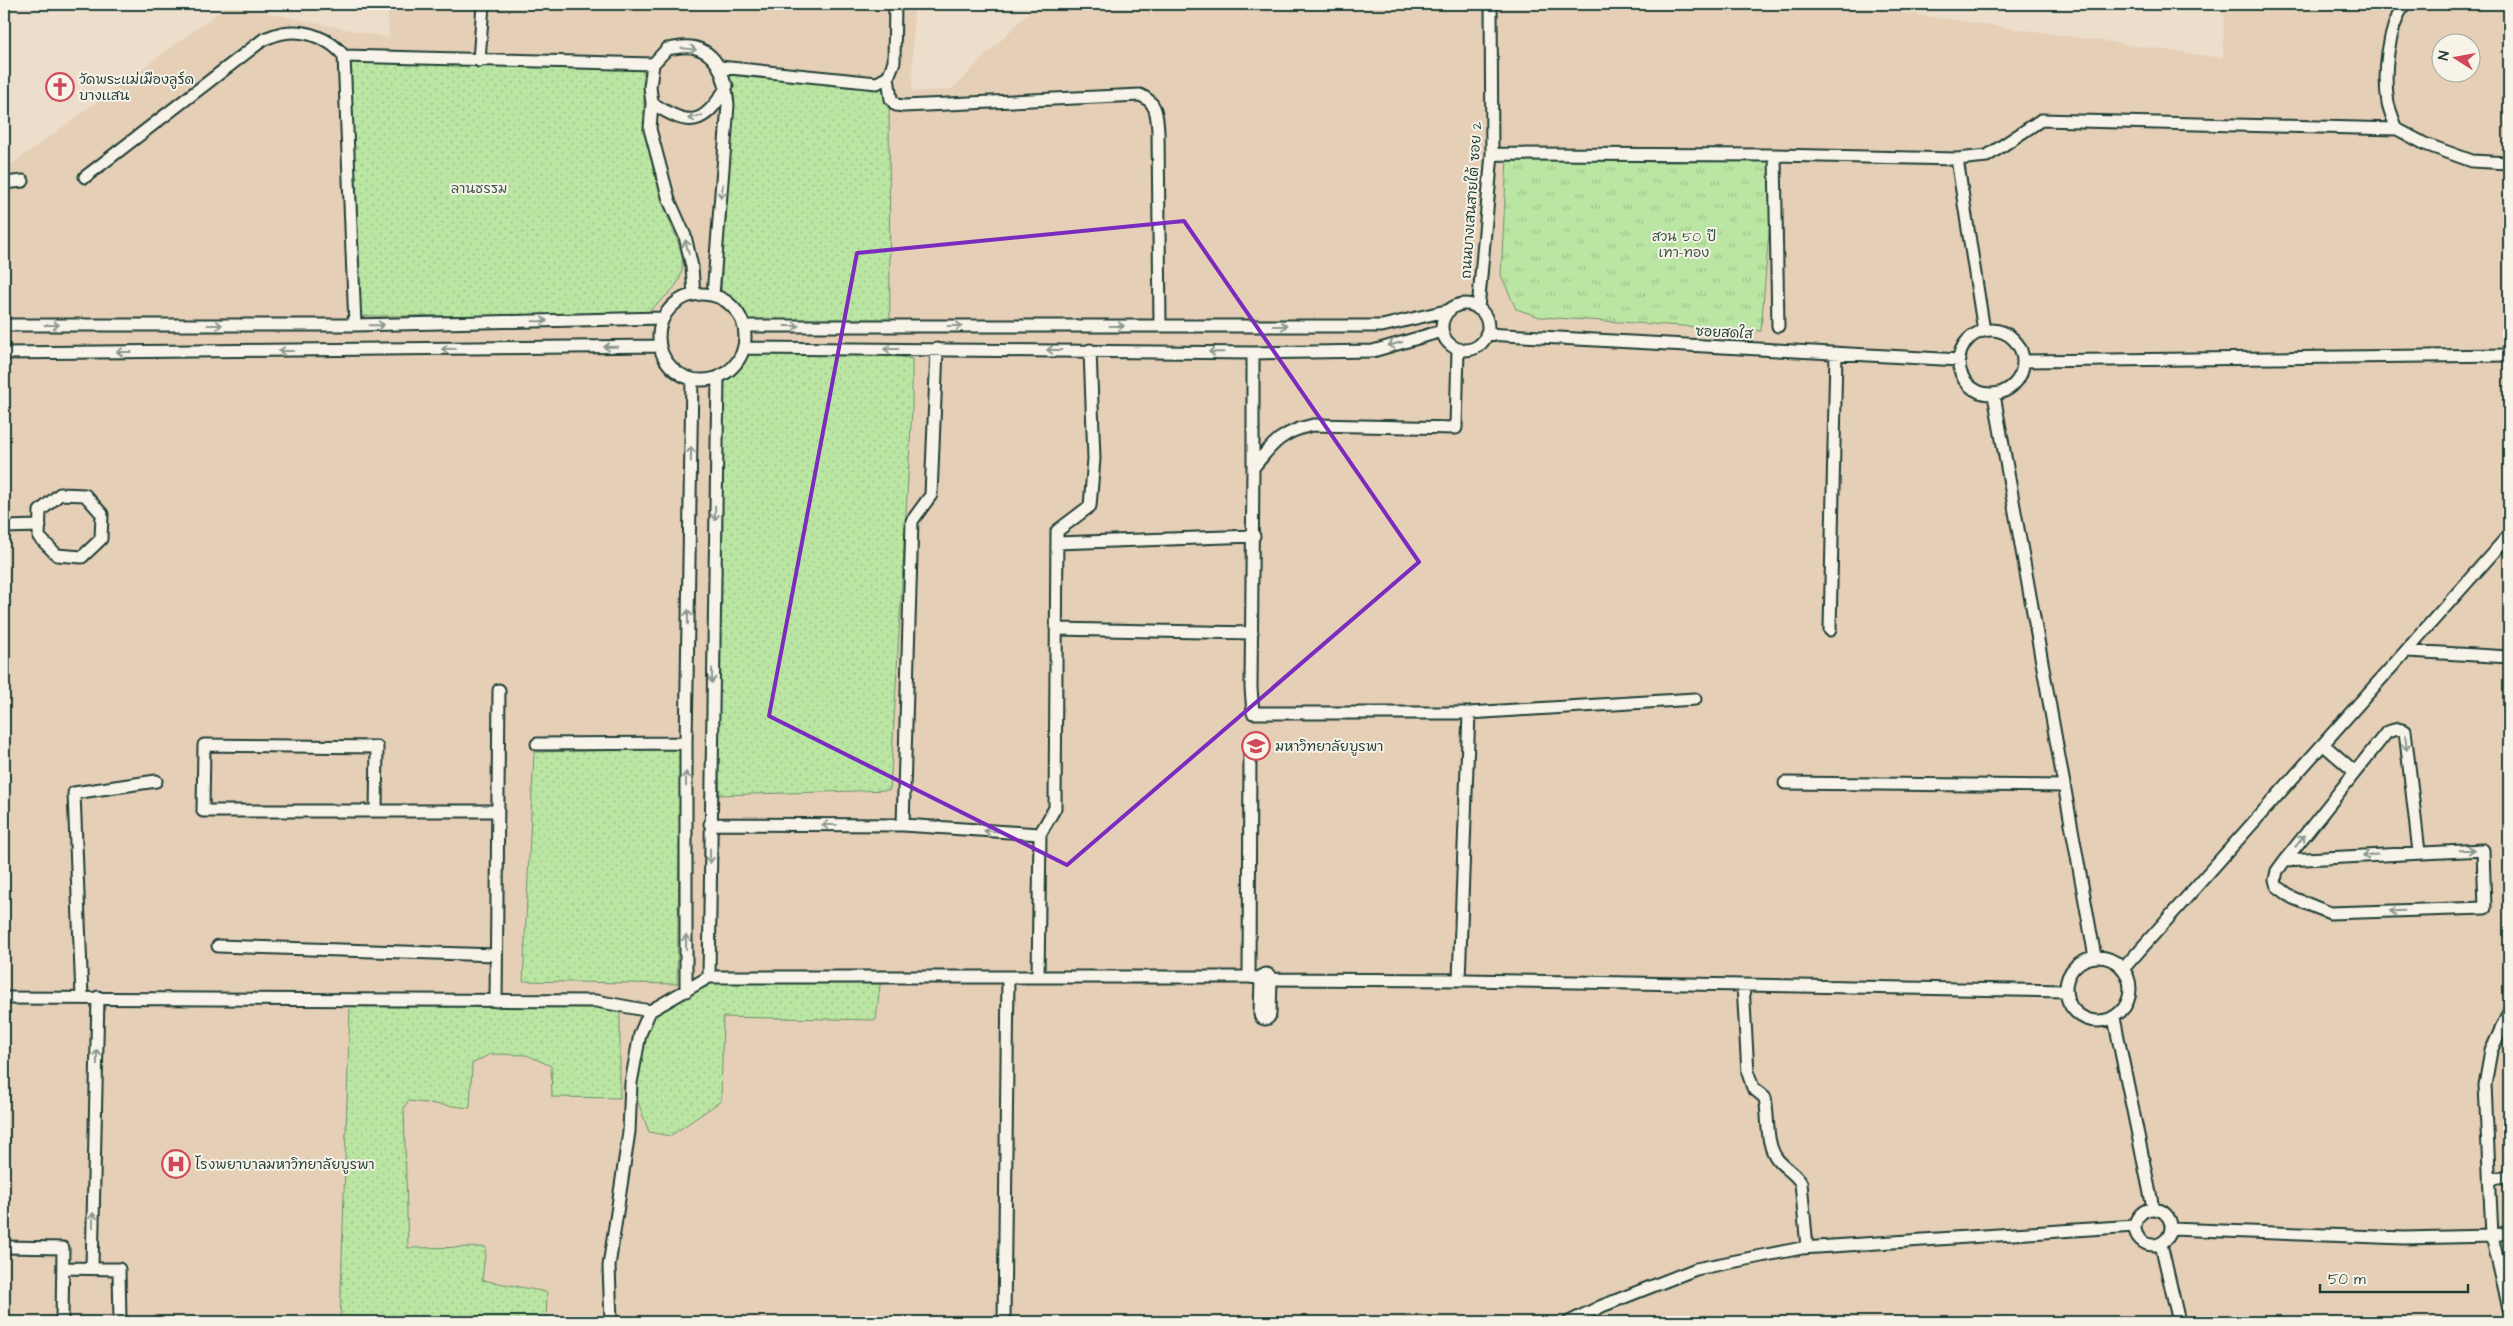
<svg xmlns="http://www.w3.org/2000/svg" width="2513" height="1326" font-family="'Architects Daughter','Playpen Sans Thai',sans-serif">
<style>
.built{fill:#e6cfb7;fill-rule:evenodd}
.grass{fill:url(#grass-tufts);stroke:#6c916b}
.garden{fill:url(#garden-dots);stroke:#6c916b}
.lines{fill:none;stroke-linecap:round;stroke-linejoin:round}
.service-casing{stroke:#1f3d34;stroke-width:15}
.minor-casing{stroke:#1f3d34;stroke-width:25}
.service{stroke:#f7f3e8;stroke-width:11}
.minor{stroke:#f7f3e8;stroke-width:21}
.oneway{stroke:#8b988e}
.marked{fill:none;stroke:#7b2cbf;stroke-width:4;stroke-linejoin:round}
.labels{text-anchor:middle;stroke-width:4;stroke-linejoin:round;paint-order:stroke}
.poi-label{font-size:14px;fill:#1f3d34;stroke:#f7f3e8;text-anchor:start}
.park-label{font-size:14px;fill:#365644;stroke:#f7f3e8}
.street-label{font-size:14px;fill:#1f3d34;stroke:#f7f3e8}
</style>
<defs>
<pattern id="grass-tufts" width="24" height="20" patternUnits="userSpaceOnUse" patternTransform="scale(1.25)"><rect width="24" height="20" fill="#bae5a2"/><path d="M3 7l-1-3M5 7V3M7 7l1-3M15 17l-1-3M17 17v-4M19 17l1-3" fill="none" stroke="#9fc58c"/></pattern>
<pattern id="garden-dots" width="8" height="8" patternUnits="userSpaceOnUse" patternTransform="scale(1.25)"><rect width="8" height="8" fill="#bae5a2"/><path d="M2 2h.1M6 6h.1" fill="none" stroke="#9fc58c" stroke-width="1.8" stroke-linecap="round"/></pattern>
</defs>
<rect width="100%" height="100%" fill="#eddecb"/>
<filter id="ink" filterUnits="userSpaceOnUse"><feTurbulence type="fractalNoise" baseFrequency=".02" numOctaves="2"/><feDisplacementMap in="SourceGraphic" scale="10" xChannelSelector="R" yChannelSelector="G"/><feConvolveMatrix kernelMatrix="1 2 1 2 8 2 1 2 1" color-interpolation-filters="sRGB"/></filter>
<g filter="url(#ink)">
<path class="built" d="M387,4H914L912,92L952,89L1037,4H1841L2223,58L2224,4H2509V1322H4V170L229,5L389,38ZM2440,42H2470V72H2440Z"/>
<path class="grass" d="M1775,155L1761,331L1540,317L1516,309L1501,275L1507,158L1657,162L1766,161Z"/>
<path class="garden" d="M344,56L644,67C645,86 643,106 645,125C648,154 658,186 667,214C674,235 689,257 679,280C673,293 654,305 645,315L354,316Z
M728,68L889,86L890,326H753L721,293Z
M754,349H858L912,359V409L890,790L720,795L713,650L718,377Z
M681,749L677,984L523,981L534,752Z
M881,977L876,1020L723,1017L721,1101L670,1136L649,1132L631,1083L640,1034L660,1005L703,980Z
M620,1004V1098L552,1097L551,1066L527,1055L490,1054L472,1064L470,1108L408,1101L404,1108L408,1248L486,1247L482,1280L547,1292L546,1322H340L350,1005Z"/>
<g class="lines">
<defs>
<path id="service" d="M344,56L653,64
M479,61L483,4
M720,67L877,83L888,77L894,62L895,4
M888,77L891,99L896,105L904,106L1140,95C1157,102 1157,115 1158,132L1160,326
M652,103C690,128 704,126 727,86
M2397,129C2394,121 2390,112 2388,103C2383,71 2388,31 2404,4
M1492,154L1775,155L1957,159L1984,331
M1775,155L1778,326
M1957,159L1987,156L2041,120L2397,129L2425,144L2472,161L2509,163
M85,177L264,39C270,37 277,34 283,33C305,29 331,39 344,56L355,325
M4,183L23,181
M659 337a43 43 0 1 1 86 0a43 43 0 1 1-86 0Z
M694,295L692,267L685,236L669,200L650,129L652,103L650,87L653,64L667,49C675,48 684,46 691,47C720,51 726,82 728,105L713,295
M1442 327a23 23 0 1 1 46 0a23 23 0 1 1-46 0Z
M1478,309L1492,154L1491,4
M4,325H355L663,318
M744,326H1382L1450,310
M1959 362a32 32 0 1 1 64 0a32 32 0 1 1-64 0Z
M1486,334L1960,360
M744,348L1253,353L1373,351L1442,331
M1458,349L1456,428L1313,425C1281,432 1273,443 1253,468L1251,688L1253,713H1469L1459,980
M4,353L660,346
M1253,353V468
M2023,361L2509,355
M1994,395L2095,957
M60,494L85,495L102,514L101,539L82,557L57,555L39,537L40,511Z
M4,527L40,526
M1057,543L1254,536
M1056,629L1252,633
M1830,630L1836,353
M2408,651L2509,657
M1469,713L1695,699
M537,744L686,743
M2324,745L2355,772
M1785,783L2064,786
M376,811L377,747L204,745L203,811H498
M710,824L903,825L1040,834
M903,825L912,521L931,495L937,349
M2285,860L2483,850L2485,908L2330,913L2293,898L2277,886L2275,880L2277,871L2285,860L2387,732L2398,729L2405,731L2419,852
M218,946L496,955
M2066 989a32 32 0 1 1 64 0a32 32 0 1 1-64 0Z
M2123,969L2509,535
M709,977L718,377
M1038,977L1040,834L1055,808L1057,531L1090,506L1094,459L1090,350
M1249,977L1250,745
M1743,985L1748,1073L1753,1088L1765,1098C1769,1117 1765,1145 1778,1160C1786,1169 1795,1173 1801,1183L1807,1247
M686,991V743L692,379
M82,997L74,793L156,781
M4,998L596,1001L650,1011
M496,1001L499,690
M2509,1012L2491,1051L2485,1085L2492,1236L2509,1309
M2114,1018L2153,1208
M2489,1180L2509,1176
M2135 1227a18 18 0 1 1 36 0a18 18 0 1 1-36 0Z
M2171,1229L2404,1238L2492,1236L2509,1232
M2161,1244L2179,1322
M4,1247L63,1248L62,1322
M63,1268L119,1269L120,1322
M92,1268L98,997
M611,1322L609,1266L629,1132L631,1083L640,1034L650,1011L709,977H1249L1266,979L1468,980L2065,991
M1004,1322L1008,977
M1569,1322L1602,1306L1696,1269L1802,1248L2135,1226"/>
<path id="minor" d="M1265,1014L1266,979"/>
</defs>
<use href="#service" class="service-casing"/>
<use href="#minor" class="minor-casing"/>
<use href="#service" class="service"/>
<use href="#minor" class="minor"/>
</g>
<defs><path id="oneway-shaft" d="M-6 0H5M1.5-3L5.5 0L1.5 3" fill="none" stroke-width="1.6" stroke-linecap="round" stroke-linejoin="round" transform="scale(1.25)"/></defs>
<g class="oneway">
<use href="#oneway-shaft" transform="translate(689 49) rotate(8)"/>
<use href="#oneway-shaft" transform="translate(695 117) rotate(166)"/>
<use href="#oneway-shaft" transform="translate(722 191) rotate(98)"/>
<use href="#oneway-shaft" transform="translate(687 247) rotate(-104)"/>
<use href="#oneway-shaft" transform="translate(540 321) rotate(-1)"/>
<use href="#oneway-shaft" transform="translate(52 325)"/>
<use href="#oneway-shaft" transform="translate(215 325)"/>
<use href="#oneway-shaft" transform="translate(377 325) rotate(-1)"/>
<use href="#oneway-shaft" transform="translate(792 326)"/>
<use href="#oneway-shaft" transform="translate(955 326)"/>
<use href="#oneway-shaft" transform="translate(1117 326)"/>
<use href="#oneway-shaft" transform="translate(1280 326)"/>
<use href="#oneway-shaft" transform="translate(1395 344) rotate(164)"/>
<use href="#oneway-shaft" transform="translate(611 347) rotate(179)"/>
<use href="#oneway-shaft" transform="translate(449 349) rotate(179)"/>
<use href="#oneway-shaft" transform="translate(891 349) rotate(-180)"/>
<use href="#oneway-shaft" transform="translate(1054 350) rotate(-180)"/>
<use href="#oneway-shaft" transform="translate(286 351) rotate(180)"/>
<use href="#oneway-shaft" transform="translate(124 352) rotate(180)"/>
<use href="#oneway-shaft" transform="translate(1216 352) rotate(-179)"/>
<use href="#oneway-shaft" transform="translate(691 454) rotate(-89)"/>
<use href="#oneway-shaft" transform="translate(715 513) rotate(91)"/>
<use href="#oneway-shaft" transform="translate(688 617) rotate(-89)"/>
<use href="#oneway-shaft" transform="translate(712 676) rotate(91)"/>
<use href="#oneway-shaft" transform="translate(2406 743) rotate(84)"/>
<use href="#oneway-shaft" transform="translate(686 779) rotate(-90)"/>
<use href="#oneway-shaft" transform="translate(829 825) rotate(-180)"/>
<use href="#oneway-shaft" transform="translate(991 831) rotate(-176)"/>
<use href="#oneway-shaft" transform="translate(2300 841) rotate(-52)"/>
<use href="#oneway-shaft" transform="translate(2467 850) rotate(-2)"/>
<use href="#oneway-shaft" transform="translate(2370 855) rotate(177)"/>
<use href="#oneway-shaft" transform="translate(710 856) rotate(90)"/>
<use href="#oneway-shaft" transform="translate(2397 911) rotate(178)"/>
<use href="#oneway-shaft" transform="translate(686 942) rotate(-90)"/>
<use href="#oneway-shaft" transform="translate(97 1057) rotate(-89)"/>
<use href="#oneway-shaft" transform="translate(93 1220) rotate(-89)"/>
</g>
</g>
<path class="marked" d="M1184,221L1419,562L1067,865L769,716L857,253Z"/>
<defs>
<symbol id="church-ring" viewBox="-11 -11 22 22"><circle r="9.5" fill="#f7f3e8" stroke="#d1495b" stroke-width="1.5"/><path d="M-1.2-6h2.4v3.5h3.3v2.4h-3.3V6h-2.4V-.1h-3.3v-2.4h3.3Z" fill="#d1495b"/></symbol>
<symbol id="university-ring" viewBox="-11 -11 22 22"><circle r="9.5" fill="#f7f3e8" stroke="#d1495b" stroke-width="1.5"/><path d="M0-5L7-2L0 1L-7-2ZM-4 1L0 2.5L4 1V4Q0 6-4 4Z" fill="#d1495b"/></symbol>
<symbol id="hospital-ring" viewBox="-11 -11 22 22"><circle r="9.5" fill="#f7f3e8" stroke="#d1495b" stroke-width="1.5"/><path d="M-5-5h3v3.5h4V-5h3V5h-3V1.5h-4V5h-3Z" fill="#d1495b"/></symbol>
</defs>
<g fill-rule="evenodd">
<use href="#church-ring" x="44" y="71" width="32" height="32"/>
<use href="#university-ring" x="1240" y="730" width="32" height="32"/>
<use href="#hospital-ring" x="160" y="1148" width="32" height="32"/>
</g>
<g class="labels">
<g class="poi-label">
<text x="79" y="84">วัดพระแม่เมืองลูร์ด<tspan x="79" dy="16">บางแสน</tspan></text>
<text x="1275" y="751">มหาวิทยาลัยบูรพา</text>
<text x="195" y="1169">โรงพยาบาลมหาวิทยาลัยบูรพา</text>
</g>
<g class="park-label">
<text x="479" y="193">ลานธรรม</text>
<text x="1684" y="241">สวน 50 ปี<tspan x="1684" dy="16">เทา-ทอง</tspan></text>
</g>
<g class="street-label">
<text transform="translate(1471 200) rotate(-86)" y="5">ถนนบางเสนสายใต้ ซอย 2</text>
<text transform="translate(1724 332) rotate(3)" y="5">ซอยสดใส</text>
</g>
</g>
<rect width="2513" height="1326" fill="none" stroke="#f7f3e8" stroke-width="20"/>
<rect x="10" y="10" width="2493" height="1306" fill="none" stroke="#1f3d34" stroke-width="2" filter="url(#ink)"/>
<g transform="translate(2456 58) rotate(281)"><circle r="24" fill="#f7f3e8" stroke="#a1aaa0"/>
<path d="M0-4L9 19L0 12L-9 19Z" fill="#d1495b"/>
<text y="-8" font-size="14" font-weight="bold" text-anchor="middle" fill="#1f3d34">N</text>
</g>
<path d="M2320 1284v8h148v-8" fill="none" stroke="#1f3d34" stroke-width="2.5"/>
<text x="2328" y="1284" font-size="15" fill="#1f3d34" stroke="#f7f3e8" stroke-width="4" paint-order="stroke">50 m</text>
</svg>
